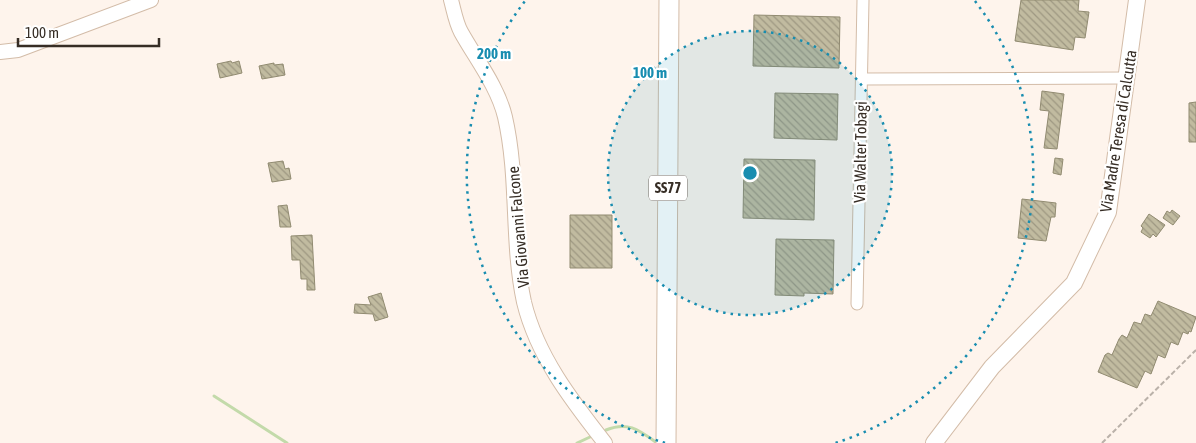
<svg xmlns="http://www.w3.org/2000/svg" width="1196" height="443" font-family="'Asap Condensed',sans-serif">
<style>
.lines{fill:none;stroke-linecap:round;stroke-linejoin:round}
.stream{stroke:#c3daaa;stroke-width:3}
.building{fill:url(#building-back-hatch);stroke:#918b71}
.minor-casing{stroke:#d3bca8;stroke-width:13}
.tertiary-casing{stroke:#d3bca8;stroke-width:16}
.secondary-casing{stroke:#d3bca8;stroke-width:18}
.trunk-casing{stroke:#d3bca8;stroke-width:21}
.path{stroke:#bab1a9;stroke-width:2;stroke-dasharray:5 2.5;stroke-linecap:butt}
.minor{stroke:#fff;stroke-width:11}
.tertiary{stroke:#fff;stroke-width:14}
.secondary{stroke:#fff;stroke-width:16}
.trunk{stroke:#fff;stroke-width:19}
.ring{fill:none;stroke:#188db0;stroke-width:2.5;stroke-dasharray:2.5 5}
.labels{text-anchor:middle;stroke-width:4.5;stroke-linejoin:round;paint-order:stroke}
.shield{fill:#fff;stroke:#726c66;stroke-width:1}
.shield-label{font-size:15px;font-weight:bold;fill:#362d25}
.street-label{font-size:16px;fill:#362d25;stroke:#fff}
.centre{fill:#188db0;stroke:#fff;stroke-width:2.5}
.ring-label{font-size:15px;text-anchor:middle;font-weight:bold;fill:#188db0;stroke:#fff;stroke-width:4.5;stroke-linejoin:round;paint-order:stroke}
</style>
<defs>
<pattern id="building-back-hatch" width="6" height="6" patternUnits="userSpaceOnUse" patternTransform="scale(1.25)"><rect width="6" height="6" fill="#c1bba0"/><path d="M-1 5l2 2M0 0l6 6M5-1l2 2" fill="none" stroke="#9e9882"/></pattern>
</defs>
<rect width="100%" height="100%" fill="#fef4ec"/>
<g class="lines">
<path class="stream" d="M214,396L287,443
M606,430C628,421 639,430 657,443
M577,443L590,437"/>
</g>
<path class="building" d="M1021,0H1079L1078,11L1089,12L1085,38L1075,37L1073,50L1015,41Z
M754,15L840,17L839,68L753,66Z
M231,61L232,63L239,61L242,73L220,78L217,64Z
M274,63V65L283,64L285,75L262,79L259,66Z
M1042,91L1064,94L1057,149L1044,148L1049,111L1040,110Z
M775,93L838,94L837,140L774,138Z
M1196,102V142H1189V103Z
M1055,158L1063,159L1061,175L1053,173Z
M744,159L815,160L814,220L743,218Z
M283,161L285,169L289,168L291,179L272,182L268,163Z
M1022,199L1056,203L1055,217H1051L1046,241L1018,238Z
M287,205L291,227H280L278,206Z
M1172,210L1180,216L1173,225L1163,218L1167,211L1170,213Z
M1149,214L1165,225L1156,237L1153,234L1150,238L1141,232L1143,228L1141,226Z
M570,215H612V268H570Z
M312,235L315,290H307V279H301L300,260H292L291,236Z
M776,239L834,240L833,294L804,293V296L775,295Z
M381,293L388,317L375,321L373,314L354,313L355,304L371,305L368,297Z
M1158,301L1196,317L1191,332L1189,331L1188,334L1183,332L1178,345L1171,342L1165,358L1158,355L1151,374L1145,371L1137,388L1098,372L1105,355L1108,353L1112,355L1119,339L1122,335L1127,338L1134,322L1141,324L1145,314L1151,316Z"/>
<g class="lines">
<defs>
<path id="minor" d="M862,79L1126,78
M857,304L863,0"/>
<path id="tertiary" d="M451,0C454,11 456,23 461,32C476,59 498,87 505,117C519,178 511,242 524,302C537,356 572,401 605,443
M0,52L18,50L151,0"/>
<path id="secondary" d="M934,443L992,367L1074,283L1108,212L1137,0"/>
<path id="trunk" d="M666,443L669,0"/>
</defs>
<use href="#minor" class="minor-casing"/>
<use href="#tertiary" class="tertiary-casing"/>
<use href="#secondary" class="secondary-casing"/>
<use href="#trunk" class="trunk-casing"/>
<path class="path" d="M1102,443L1196,350"/>
<use href="#minor" class="minor"/>
<use href="#tertiary" class="tertiary"/>
<use href="#secondary" class="secondary"/>
<use href="#trunk" class="trunk"/>
</g>
<circle cx="750" cy="173" r="142" fill="#188db0" fill-opacity=".12"/>
<g class="ring">
<circle cx="750" cy="173" r="142"/>
<path d="M665 443A283 283 0 0 1 525 1M975 1A283 283 0 0 1 835 443"/>
</g>
<g class="labels">
<rect class="shield" x="649" y="175.5" width="38" height="25" rx="4"/>
<g class="shield-label">
<text x="668" y="193">SS77</text>
</g>
<g class="street-label">
<text transform="translate(1118 131) rotate(-81)" y="6">Via Madre Teresa di Calcutta</text>
<text transform="translate(860 152) rotate(-89)" y="6">Via Walter Tobagi</text>
<text transform="translate(518 227) rotate(-95)" y="6">Via Giovanni Falcone</text>
</g>
</g>
<circle cx="750" cy="173" r="8" class="centre"/>
<g class="ring-label">
<text x="494" y="59">200 m</text>
<text x="650" y="78">100 m</text>
</g>
<path d="M18 38v8h141v-8" fill="none" stroke="#362d25" stroke-width="2.5"/>
<text x="25" y="38" font-size="15" fill="#362d25" stroke="#ffffff" stroke-width="4" paint-order="stroke">100 m</text>
</svg>
